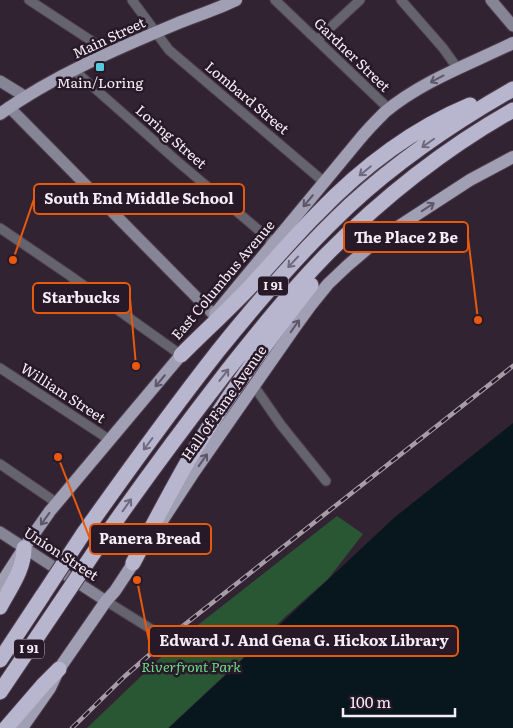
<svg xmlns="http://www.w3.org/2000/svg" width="513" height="728" font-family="Literata,serif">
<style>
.green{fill:#295734}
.water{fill:#08171e}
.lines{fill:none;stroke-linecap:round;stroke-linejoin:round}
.street-casing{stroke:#4e3f4f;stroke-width:11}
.secondary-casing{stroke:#4e3f4f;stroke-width:13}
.primary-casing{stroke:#4e3f4f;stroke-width:14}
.highway-casing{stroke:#4e3f4f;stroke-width:17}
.street{stroke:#65646e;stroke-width:9}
.secondary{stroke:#868596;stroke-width:11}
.primary{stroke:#a09fb4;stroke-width:12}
.highway{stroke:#b8b6cf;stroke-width:15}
.rail-casing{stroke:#a89ca9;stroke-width:4.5}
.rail{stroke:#281929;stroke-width:2.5;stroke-dasharray:8;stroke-linecap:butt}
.highway-bridge-casing{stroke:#4e3f4f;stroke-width:17;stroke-linecap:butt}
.highway-bridge{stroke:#b8b6cf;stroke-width:15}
.oneway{stroke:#5e5568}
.oneway2{stroke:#70687c}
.poi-dot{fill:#55cadf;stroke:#281929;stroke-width:2}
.labels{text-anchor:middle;stroke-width:5;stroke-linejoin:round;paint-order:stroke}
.shield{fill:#281929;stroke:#b9adba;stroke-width:1}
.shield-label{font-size:12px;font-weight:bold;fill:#f7edf8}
.street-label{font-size:14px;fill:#f7edf8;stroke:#281929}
.poi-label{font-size:14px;fill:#f7edf8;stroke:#281929}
.park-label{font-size:14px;font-style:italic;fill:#6ddc89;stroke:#281929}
.leader{fill:none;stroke:#e8590c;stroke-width:2}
.callout-dot{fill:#e8590c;stroke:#281929;stroke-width:2}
.callout{fill:#281929;stroke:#e8590c;stroke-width:2}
.callout-label{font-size:15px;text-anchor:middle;font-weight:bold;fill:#f7edf8}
</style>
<rect width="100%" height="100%" fill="#322333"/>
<path class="green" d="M337,516L363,534L328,579L285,617L242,659L168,728H87L180,639Z"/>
<path class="water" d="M513,423V728H169L395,517Z"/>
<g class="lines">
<defs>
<path id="street" d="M29,0L110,53
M132,0L169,50L324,182
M275,0L389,109
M401,0L443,48L458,69
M317,40L360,0
M74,70L177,161L274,243
M0,228L69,275L181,355
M0,368L110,440
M254,386L281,425L326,481
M0,464L57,503
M106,601L159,634"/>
<path id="secondary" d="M491,0L513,26
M0,81L26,97
M9,107L214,315
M0,532L106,601"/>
<path id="primary" d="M0,114C51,77 118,48 176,24C196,16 217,9 236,0
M215,314L359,140C367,130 376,121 385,112C422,81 470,64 513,43
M162,521L194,472L295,327L311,305L328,284L347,266L368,248L390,232L470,180L513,157
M0,585L24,548L50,511L186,349
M22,728L50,688L59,669L106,601L115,591L138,556"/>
<path id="highway" d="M181,355C204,332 227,311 249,288C271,264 293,238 316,215C359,170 412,129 470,105
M83,534C127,472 171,411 218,351C259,300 302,250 350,205C399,160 455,122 513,89
M99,545C140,486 183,428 227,371C258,332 290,292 325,256C381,199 444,149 513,110
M133,563C153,525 173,486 195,449C230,393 270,337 311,285
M0,607C10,588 24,570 24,548
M0,660L43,595
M0,692L58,606
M6,728L44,684L59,669"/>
</defs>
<use href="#street" class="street-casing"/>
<use href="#secondary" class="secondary-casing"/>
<use href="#primary" class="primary-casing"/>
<use href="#highway" class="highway-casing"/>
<use href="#street" class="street"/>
<use href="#secondary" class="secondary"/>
<use href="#primary" class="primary"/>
<use href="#highway" class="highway"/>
<defs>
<path id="rail" d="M72,728L125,676L179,629L513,366"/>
</defs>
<use href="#rail" class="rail-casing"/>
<use href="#rail" class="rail"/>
<defs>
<path id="highway-bridge" d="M43,595L83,534
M58,606L99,545"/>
</defs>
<use href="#highway-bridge" class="highway-bridge-casing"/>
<use href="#highway-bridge" class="highway-bridge"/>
</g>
<defs><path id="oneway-shaft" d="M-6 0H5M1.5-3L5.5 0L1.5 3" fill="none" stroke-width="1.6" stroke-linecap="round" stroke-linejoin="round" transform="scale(1.25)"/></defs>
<g class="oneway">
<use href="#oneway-shaft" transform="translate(437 79) rotate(152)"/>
<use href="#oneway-shaft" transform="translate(308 201) rotate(130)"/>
<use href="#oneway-shaft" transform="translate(428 207) rotate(-33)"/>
<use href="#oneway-shaft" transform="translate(295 326) rotate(-55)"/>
<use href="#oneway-shaft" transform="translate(160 381) rotate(130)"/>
<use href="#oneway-shaft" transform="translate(203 460) rotate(-55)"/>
<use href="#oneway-shaft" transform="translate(45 519) rotate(126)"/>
</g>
<g class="oneway2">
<use href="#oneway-shaft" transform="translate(428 143) rotate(145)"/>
<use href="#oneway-shaft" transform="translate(365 171) rotate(141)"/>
<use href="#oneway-shaft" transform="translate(293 262) rotate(133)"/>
<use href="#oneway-shaft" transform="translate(224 375) rotate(-52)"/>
<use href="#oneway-shaft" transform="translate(148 444) rotate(127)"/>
<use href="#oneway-shaft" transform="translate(127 505) rotate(-55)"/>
</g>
<rect class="poi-dot" x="95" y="62" width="10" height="10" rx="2.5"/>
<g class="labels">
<g class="shield">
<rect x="258" y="276.5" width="30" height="19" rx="4"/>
<rect x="14" y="639.5" width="30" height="19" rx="4"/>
</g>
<g class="shield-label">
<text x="273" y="290">I 91</text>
<text x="29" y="653">I 91</text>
</g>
<g class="street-label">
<text transform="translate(109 38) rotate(-25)" y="5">Main Street</text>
<text transform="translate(352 55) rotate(44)" y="5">Gardner Street</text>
<text transform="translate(247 98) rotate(40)" y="5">Lombard Street</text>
<text transform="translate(171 137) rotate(41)" y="5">Loring Street</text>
<text transform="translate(223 280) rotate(-50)" y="5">East Columbus Avenue</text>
<text transform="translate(63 393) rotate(33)" y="5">William Street</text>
<text transform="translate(224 403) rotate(-55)" y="5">Hall of Fame Avenue</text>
<text transform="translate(61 554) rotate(33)" y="5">Union Street</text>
</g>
<g class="poi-label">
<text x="100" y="88">Main/Loring</text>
</g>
<g class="park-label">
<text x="191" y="672">Riverfront Park</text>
</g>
</g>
<path class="leader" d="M13 260L34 199M478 320L468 237M136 366L130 298M58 457L90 539M137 580L149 641"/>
<g class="callout-dot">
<circle cx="13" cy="260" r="5"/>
<circle cx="478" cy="320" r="5"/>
<circle cx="136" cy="366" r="5"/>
<circle cx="58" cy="457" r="5"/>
<circle cx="137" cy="580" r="5"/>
</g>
<g class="callout">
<rect x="34" y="184" width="210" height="30" rx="5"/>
<rect x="344" y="222" width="124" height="30" rx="5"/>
<rect x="33" y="283" width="97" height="30" rx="5"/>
<rect x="90" y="524" width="121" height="30" rx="5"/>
<rect x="149" y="626" width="309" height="30" rx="5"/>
</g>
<g class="callout-label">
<text x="139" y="204">South End Middle School</text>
<text x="406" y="243">The Place 2 Be</text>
<text x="81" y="303">Starbucks</text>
<text x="150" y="544">Panera Bread</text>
<text x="304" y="646">Edward J. And Gena G. Hickox Library</text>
</g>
<path d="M343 708v8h112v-8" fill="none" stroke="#f7edf8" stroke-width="2.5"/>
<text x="350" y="708" font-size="15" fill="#f7edf8" stroke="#281929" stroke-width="4" paint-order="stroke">100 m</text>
</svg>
